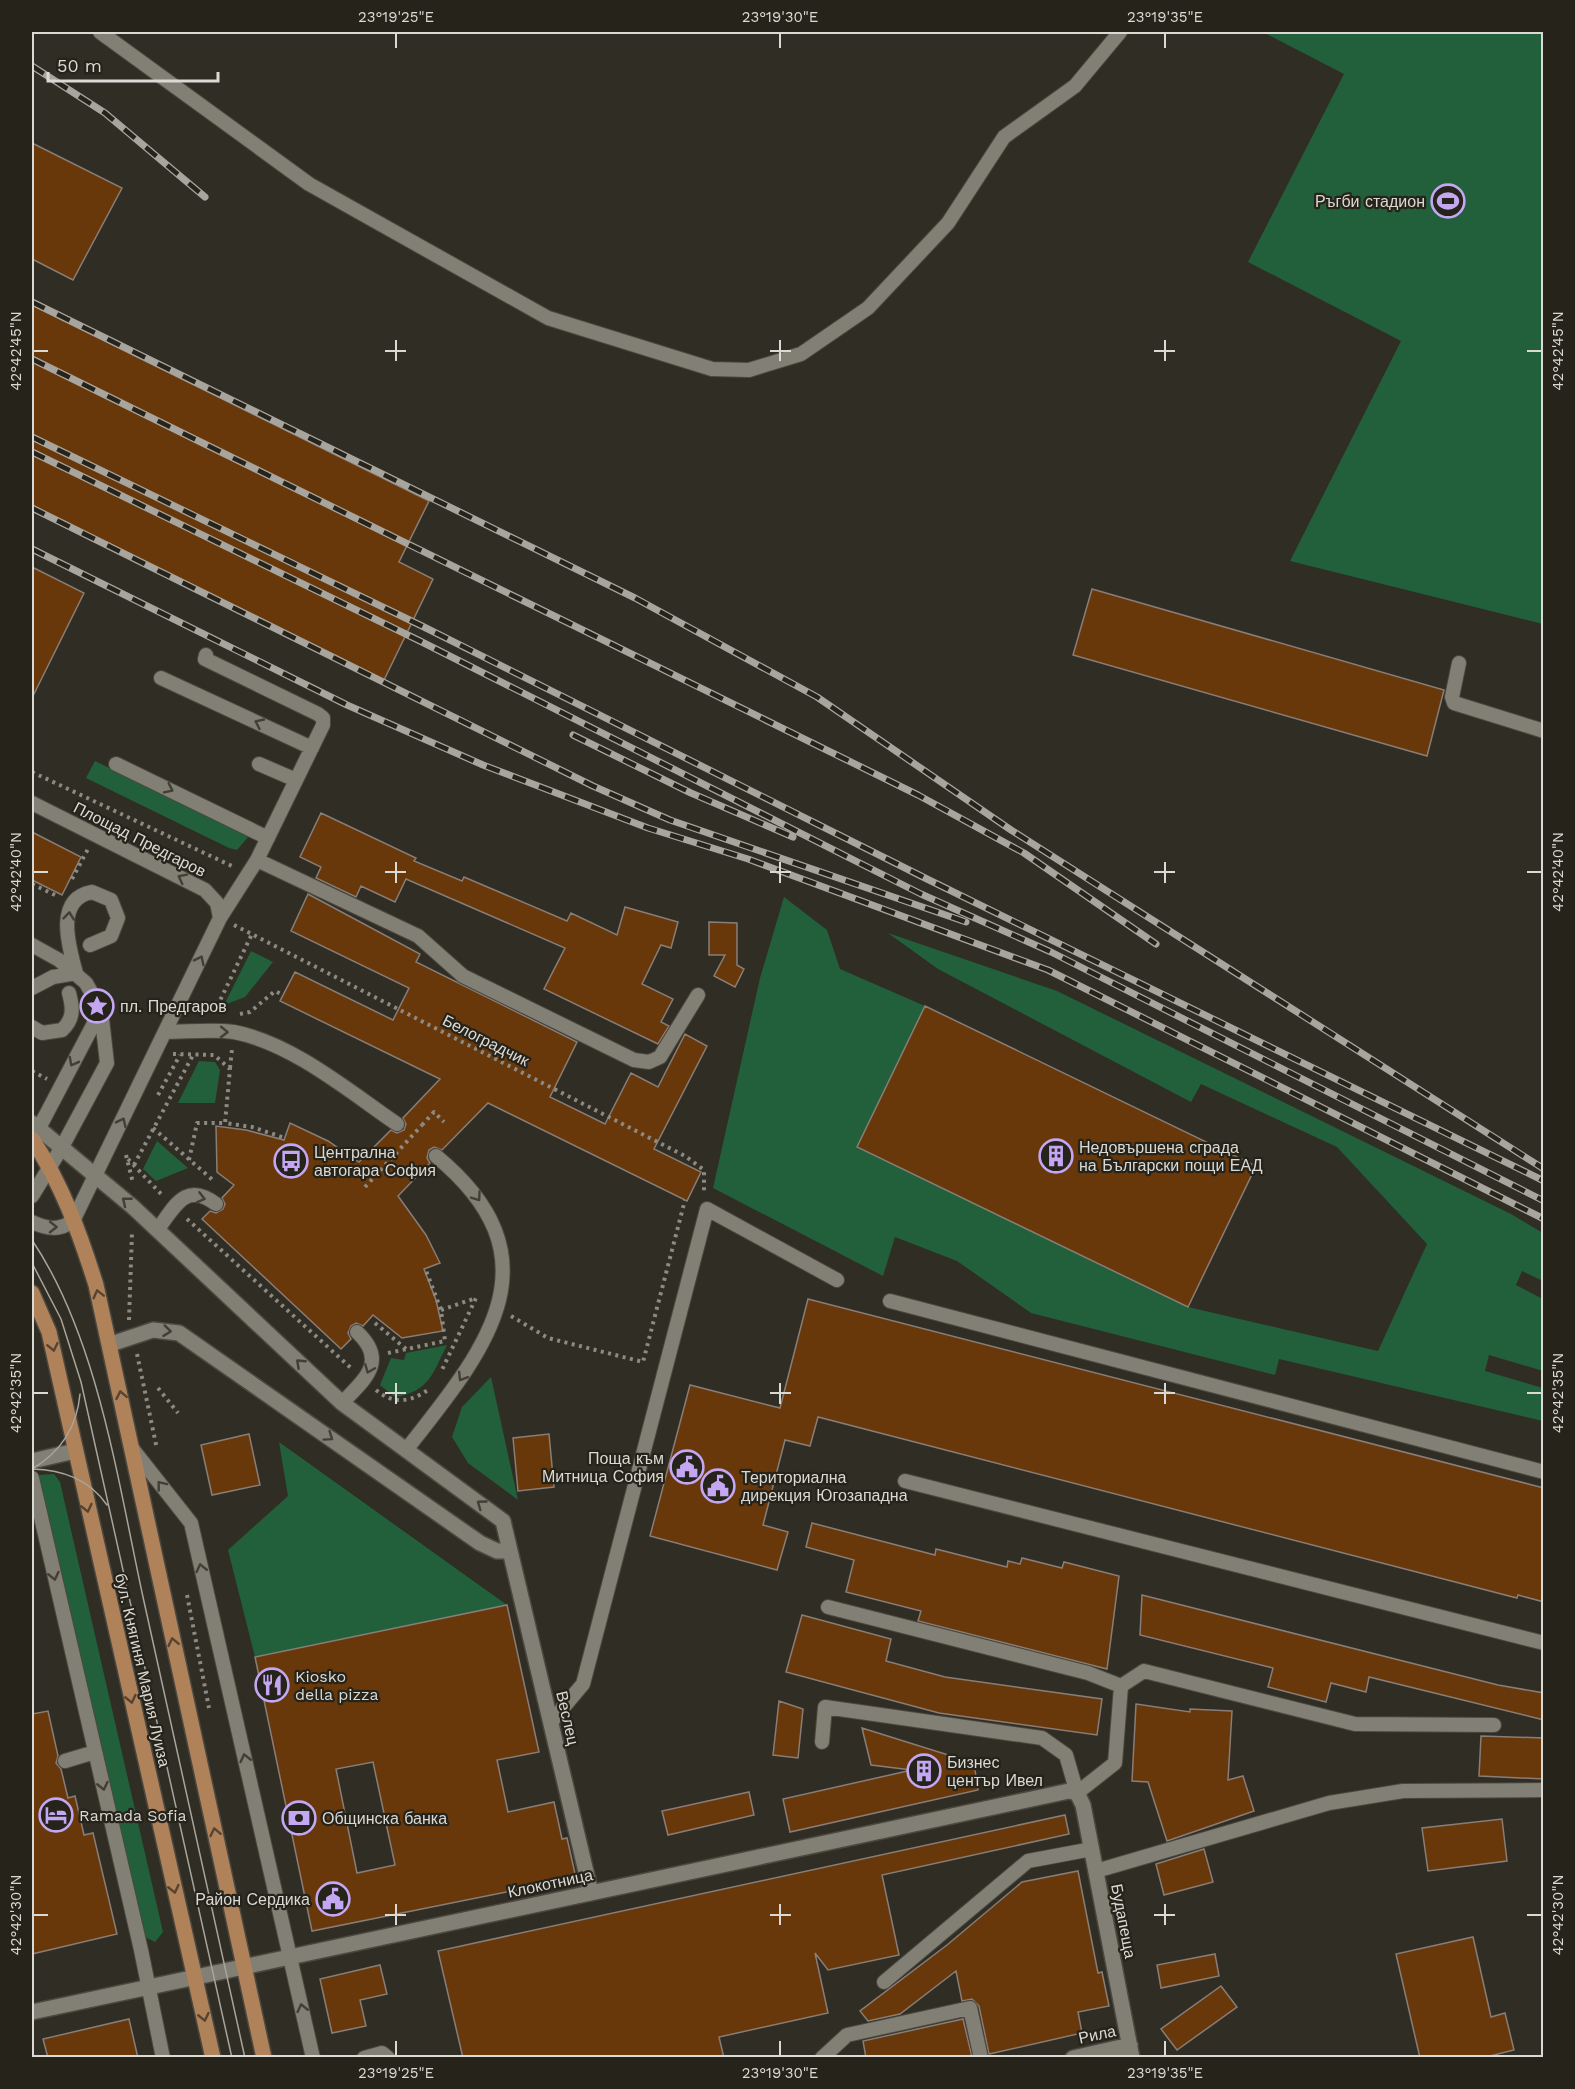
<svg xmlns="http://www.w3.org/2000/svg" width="1575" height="2089" font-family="'Work Sans',sans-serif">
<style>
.green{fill:#225f3b}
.building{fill:#68380a;stroke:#887e77;stroke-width:1.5;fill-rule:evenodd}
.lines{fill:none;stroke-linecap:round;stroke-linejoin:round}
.service-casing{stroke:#4b4840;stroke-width:16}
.minor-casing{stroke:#4b4840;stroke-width:18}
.primary-casing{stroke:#4b4840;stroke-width:18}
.path{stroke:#8d8a83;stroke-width:4;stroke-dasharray:3 4.5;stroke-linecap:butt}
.service{stroke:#827f75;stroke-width:14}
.minor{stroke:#827f75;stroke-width:15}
.primary{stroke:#b0825a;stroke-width:15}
.tram{stroke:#a8a59e;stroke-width:1.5}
.rail-casing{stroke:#a8a59e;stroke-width:7}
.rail{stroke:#26231b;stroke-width:4.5;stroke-dasharray:14;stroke-linecap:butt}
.path-bridge{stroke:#8d8a83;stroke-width:4;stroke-dasharray:3 4.5;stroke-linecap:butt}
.oneway{stroke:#423f36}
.oneway2{stroke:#564431}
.ticks{fill:none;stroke:#dbd9d3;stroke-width:2}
.labels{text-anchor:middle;stroke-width:4.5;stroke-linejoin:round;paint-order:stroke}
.poi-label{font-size:16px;fill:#dbd9d3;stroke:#26231b;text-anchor:start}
.street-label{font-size:16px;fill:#dbd9d3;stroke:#26231b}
.neatline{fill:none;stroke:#dbd9d3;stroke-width:2}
.ticks-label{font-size:15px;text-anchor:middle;fill:#dbd9d3}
</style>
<rect width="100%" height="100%" fill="#302d24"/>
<path class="green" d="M1263,32H1543V624L1290,561L1401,341L1248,262L1344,74Z
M95,761L249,836L237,850L229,848L86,778Z
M784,897L827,930L840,969L925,1006L857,1147L1188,1307L1378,1351L1427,1244L1337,1147L1201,1084L1191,1102L938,969L888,933L1057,991L1511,1214L1543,1233V1281L1522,1271L1516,1285L1543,1299V1371L1489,1355L1485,1371L1543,1388V1421L1279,1359L1275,1375L1031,1313L957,1261L895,1237L883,1276L713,1188L760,978Z
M251,951L273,962L245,997L224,1005Z
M199,1061L215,1062L220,1070L215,1103H178Z
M157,1141L188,1168L156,1181L143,1169Z
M447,1345C433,1373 429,1392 395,1397L380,1385L391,1358L404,1360L406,1353Z
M491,1377L518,1500L468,1463L452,1437L462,1407Z
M279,1442L507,1605L255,1657L228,1550L288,1496Z
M54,1474L60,1482L163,1932L155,1942L145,1937L38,1475Z"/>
<path class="building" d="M32,143L122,188L73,280L32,259Z
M32,305L429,501L399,562L433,579L384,680L32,506Z
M32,567L84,593L32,698Z
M1092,589L1444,690L1427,756L1073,655Z
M321,813L416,858L414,861L462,881L464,877L567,921L571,913L617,935L625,907L678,922L671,948L661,945L642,984L673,999L661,1022L669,1026L658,1044L544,989L565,948L406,879L395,902L361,886L356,897L316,878L321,867L300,857Z
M32,832L81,857L62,895L32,880Z
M308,894L420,954L416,962L577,1042L550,1097L605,1124L631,1073L658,1087L685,1034L707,1046L654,1149L701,1172L687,1201L488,1103L442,1150L434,1147L429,1150L427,1158L430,1163L398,1196L426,1235L440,1263L424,1269L436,1300L443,1331L402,1338L373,1315L363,1326L356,1323L351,1326L348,1333L351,1339L341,1349L202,1219L210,1211L216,1213L223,1209L225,1204L222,1198L234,1185L217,1172L216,1126L246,1130L284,1140L290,1123L328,1141L359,1162L391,1130L397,1133L404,1130L406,1124L403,1118L440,1079L280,1001L295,972L393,1020L409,988L291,931Z
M709,922L737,923V965L744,969L735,987L714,976L725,955H709Z
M925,1006L1256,1166L1188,1307L857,1147Z
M808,1299L1544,1488V1602L1518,1595L1517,1598L818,1417L810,1446L785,1440L763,1525L788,1532L777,1570L650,1536L690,1385L780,1408Z
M249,1434L260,1485L212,1495L201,1445Z
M549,1434L554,1487L518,1491L513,1438Z
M812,1523L935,1555L936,1549L1007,1567L1008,1561L1020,1564L1022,1558L1062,1568L1064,1562L1119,1576L1107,1669L918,1621L921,1611L846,1592L854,1560L806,1547Z
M1142,1595L1498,1685L1544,1693V1720L1369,1677L1366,1692L1331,1683L1326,1702L1268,1687L1273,1668L1140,1635Z
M507,1605L539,1752L497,1760L508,1812L554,1802L562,1839L567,1838L576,1878L312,1931L255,1657ZM373,1762L395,1865L357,1873L336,1769Z
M802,1615L891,1639L886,1661L945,1677L1102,1699L1097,1735L939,1713L786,1672Z
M779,1701L803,1709L798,1758L773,1755Z
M1136,1704L1190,1712V1709L1232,1711L1228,1780L1243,1776L1254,1811L1167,1841L1148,1782L1132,1781Z
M48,1711L58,1756L56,1763L61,1769L68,1798L75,1796L84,1835L93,1833L117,1934L32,1954V1714Z
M862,1728L974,1763L978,1790L790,1832L783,1799L912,1770L871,1765Z
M1481,1736L1544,1738V1779L1479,1776Z
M749,1792L754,1815L668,1835L662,1811Z
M1065,1815L1069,1834L882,1875L899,1955L828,1970L815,1953L828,2013L719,2037L724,2058H463L438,1951Z
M1502,1819L1507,1861L1428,1871L1422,1828Z
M1204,1849L1213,1882L1164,1895L1156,1864Z
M1078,1871L1098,1973L1102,1972L1109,2006L1078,2012L1082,2033L989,2054L979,2006L972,1999L962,2001L956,1971L900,2014L868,2021L860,2011L947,1945L1022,1882Z
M1473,1937L1491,2017L1505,2013L1514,2050L1482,2058H1420L1396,1954Z
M1215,1954L1219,1976L1161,1988L1157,1965Z
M380,1965L387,1994L360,2000L366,2026L332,2033L320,1979Z
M1221,1986L1237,2007L1177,2050L1161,2029Z
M129,2019L138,2058H48L43,2039Z
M963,2019L972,2057L866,2058L863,2041Z"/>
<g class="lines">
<defs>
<path id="service" d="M100,32L309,184L548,318L712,369L749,370L801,354L868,308L948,223L1004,137L1075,86L1120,32
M1459,663L1452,697L1454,703L1544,731
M161,678L312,748
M116,764L268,838
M259,764L296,780
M32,803L205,890L217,903L220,918
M257,860L418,936L463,976L634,1060L649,1062L660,1057L698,995
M32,945L59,960L86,983L101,1010L107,1063L62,1147L32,1196
M32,988L53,977L76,973C69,947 54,899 92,892L111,900L118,918L111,936L90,945
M32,1027L42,1033L62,1030C74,1019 73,1008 69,993
M165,1032C187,1032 213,1029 234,1032C292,1043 350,1092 397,1124
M39,1128L101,1010
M32,1222C47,1229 59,1231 73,1221L220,918L257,860L323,725V718L318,714L205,659L206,655
M158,1229C175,1206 186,1181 216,1204
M890,1301L1544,1472
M342,1403C365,1379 388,1361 357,1332
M131,1447L191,1523L313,2058
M406,1450C485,1350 562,1260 436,1156
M32,1478L141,1950L163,2058
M905,1481L1544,1643
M828,1607L1088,1673L1121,1686
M551,1722L583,1684L707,1209L837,1280
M822,1742L825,1707L1042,1738L1066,1755L1077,1793L1115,1763L1121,1686L1144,1671L1355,1724L1494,1725
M65,1761L95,1752
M1096,1871L1329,1803L1403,1791L1544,1790
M884,1982L1028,1861L1092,1849
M364,2058L382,2053L388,2058
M822,2058L847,2035L970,2008L981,2058"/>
<path id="minor" d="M32,1123L133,1207L342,1403L503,1521L591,1893
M111,1344L153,1330L179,1333L480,1543L497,1551H510
M32,1461L75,1451
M32,2012L1069,1791L1077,1793L1083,1805L1132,2058
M1073,2058L1130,2045"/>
<path id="primary" d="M32,1139C62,1184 80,1234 96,1285L264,2058
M32,1293L49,1332L213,2058"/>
</defs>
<use href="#service" class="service-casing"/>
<use href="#minor" class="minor-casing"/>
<use href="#primary" class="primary-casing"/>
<path class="path" d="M32,772L234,867
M72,879L88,849
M32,884L57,896
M234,925L685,1156L704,1170V1193
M214,1013L252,934
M240,1014L250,1012L275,991L283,995
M173,1054L214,1055L230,1069L225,1123L252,1127L285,1138
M230,1068L232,1049
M32,1071L47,1079
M32,1080H33
M158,1095L180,1055
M422,1125L434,1112L444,1122
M153,1128L214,1181
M126,1155L133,1183
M128,1159L162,1195
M189,1160L197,1123H225
M134,1165L193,1055
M187,1219L352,1369
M441,1310L476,1298L441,1372
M511,1316L548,1338L643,1362L685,1200
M129,1320L132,1232
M375,1323L406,1349
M388,1353L445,1341L441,1310L425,1268
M137,1354L157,1449
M158,1388L178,1413
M376,1390C394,1405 410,1402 428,1390
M187,1595L209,1708"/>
<use href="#service" class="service"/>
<use href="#minor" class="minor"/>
<use href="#primary" class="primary"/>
<path class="tram" d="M32,1240C98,1338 118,1482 143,1597C177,1750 211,1904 245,2058
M32,1263L61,1319L81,1382L232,2058
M32,1469C61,1452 77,1427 80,1394
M32,1469C63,1470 89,1479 107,1505"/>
<defs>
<path id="rail" d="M32,66L105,113L205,197
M32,302L635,598L817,697L1011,830L1544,1169
M32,359L918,795L1024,853L1156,944
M32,437L424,627L927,879L1544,1181
M32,452L418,640L921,894L1051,952L1544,1201
M32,508L593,786L670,820L966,922
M32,549L347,705L483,765L648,828L748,859L1048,970L1544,1219
M573,735L691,793L793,837"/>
</defs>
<use href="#rail" class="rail-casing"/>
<use href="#rail" class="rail"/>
<path class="path-bridge" d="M365,1187L422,1125"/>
</g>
<defs><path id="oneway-chevron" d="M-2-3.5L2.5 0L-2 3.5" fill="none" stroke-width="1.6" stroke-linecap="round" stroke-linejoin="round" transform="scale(1.5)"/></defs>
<g class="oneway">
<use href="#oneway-chevron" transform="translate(259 723) rotate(-155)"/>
<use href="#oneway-chevron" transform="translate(169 789) rotate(26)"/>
<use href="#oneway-chevron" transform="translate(182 878) rotate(-153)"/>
<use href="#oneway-chevron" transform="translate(69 916) rotate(-84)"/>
<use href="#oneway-chevron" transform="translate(200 960) rotate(-64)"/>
<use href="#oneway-chevron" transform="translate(224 1032) rotate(1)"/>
<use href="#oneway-chevron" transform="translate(73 1062) rotate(118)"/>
<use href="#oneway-chevron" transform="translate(122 1122) rotate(-64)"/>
<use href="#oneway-chevron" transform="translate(477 1197) rotate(54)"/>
<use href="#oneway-chevron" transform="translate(201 1198) rotate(14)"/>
<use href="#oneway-chevron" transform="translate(126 1201) rotate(-141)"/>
<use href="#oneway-chevron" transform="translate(53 1227) rotate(1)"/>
<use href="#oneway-chevron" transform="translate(167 1331) rotate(7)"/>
<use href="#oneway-chevron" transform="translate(300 1363) rotate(-137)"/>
<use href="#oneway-chevron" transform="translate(369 1369) rotate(112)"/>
<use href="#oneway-chevron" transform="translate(462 1377) rotate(122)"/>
<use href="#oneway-chevron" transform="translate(329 1437) rotate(35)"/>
<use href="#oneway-chevron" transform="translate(161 1485) rotate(-128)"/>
<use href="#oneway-chevron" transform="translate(481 1504) rotate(-144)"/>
<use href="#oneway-chevron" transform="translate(201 1568) rotate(-103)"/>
<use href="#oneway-chevron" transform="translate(54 1576) rotate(77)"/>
<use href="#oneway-chevron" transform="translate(245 1758) rotate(-103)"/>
<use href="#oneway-chevron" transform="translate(103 1786) rotate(77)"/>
<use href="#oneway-chevron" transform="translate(302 2008) rotate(-103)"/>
</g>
<g class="oneway2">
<use href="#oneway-chevron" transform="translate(98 1294) rotate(-104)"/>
<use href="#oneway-chevron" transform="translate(53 1347) rotate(78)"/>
<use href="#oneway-chevron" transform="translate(121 1395) rotate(-101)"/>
<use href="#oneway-chevron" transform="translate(87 1508) rotate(77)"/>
<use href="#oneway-chevron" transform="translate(173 1642) rotate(-102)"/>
<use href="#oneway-chevron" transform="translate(131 1699) rotate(77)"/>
<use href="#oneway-chevron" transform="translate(215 1832) rotate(-102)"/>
<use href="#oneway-chevron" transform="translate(174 1889) rotate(77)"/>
<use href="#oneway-chevron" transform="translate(204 2017) rotate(77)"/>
</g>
<path class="ticks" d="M396,33V48M780,33V48M1165,33V48M396,340V361M780,340V361M1165,340V361M33,351H48M385,351H406M770,351H791M1154,351H1175M1527,351H1542M396,862V883M780,862V883M1165,862V883M33,872H48M385,872H406M770,872H791M1154,872H1175M1527,872H1542M396,1383V1404M780,1383V1404M1165,1383V1404M33,1393H48M385,1393H406M770,1393H791M1154,1393H1175M1527,1393H1542M396,1904V1925M780,1904V1925M1165,1904V1925M33,1915H48M385,1915H406M770,1915H791M1154,1915H1175M1527,1915H1542M396,2041V2056M780,2041V2056M1165,2041V2056"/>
<defs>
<symbol id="stadium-ring" viewBox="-11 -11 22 22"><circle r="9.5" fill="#26231b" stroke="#c3a7f2" stroke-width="1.5"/><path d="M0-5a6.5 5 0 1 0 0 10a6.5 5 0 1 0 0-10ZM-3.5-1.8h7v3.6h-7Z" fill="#c3a7f2"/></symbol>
<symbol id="sight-ring" viewBox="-11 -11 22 22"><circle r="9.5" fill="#26231b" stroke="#c3a7f2" stroke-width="1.5"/><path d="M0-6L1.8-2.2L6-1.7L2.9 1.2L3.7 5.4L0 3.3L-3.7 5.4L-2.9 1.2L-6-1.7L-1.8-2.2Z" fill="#c3a7f2"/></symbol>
<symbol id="building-ring" viewBox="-11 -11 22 22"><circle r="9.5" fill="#26231b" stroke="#c3a7f2" stroke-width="1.5"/><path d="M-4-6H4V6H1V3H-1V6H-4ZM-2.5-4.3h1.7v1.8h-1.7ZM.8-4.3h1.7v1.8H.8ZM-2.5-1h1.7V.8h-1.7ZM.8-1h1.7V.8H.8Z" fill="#c3a7f2"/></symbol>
<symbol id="bus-ring" viewBox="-11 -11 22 22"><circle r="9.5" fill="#26231b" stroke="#c3a7f2" stroke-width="1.5"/><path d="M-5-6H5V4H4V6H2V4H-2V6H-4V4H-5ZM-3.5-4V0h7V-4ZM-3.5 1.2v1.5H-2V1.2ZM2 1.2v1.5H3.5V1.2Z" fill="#c3a7f2"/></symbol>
<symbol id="civic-ring" viewBox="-11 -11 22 22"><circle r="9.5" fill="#26231b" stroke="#c3a7f2" stroke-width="1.5"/><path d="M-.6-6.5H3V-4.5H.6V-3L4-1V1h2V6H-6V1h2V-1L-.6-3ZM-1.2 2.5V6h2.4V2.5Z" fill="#c3a7f2"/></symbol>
<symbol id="restaurant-ring" viewBox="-11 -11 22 22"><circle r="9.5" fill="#26231b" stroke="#c3a7f2" stroke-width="1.5"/><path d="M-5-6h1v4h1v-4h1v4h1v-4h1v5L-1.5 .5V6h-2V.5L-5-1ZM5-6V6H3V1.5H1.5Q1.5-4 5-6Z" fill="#c3a7f2"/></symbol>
<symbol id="hotel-ring" viewBox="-11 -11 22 22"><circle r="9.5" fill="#26231b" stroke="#c3a7f2" stroke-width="1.5"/><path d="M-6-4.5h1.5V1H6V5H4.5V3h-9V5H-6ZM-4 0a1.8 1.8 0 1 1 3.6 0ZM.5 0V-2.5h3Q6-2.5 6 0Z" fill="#c3a7f2"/></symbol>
<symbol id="bank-ring" viewBox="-11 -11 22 22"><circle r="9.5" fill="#26231b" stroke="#c3a7f2" stroke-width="1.5"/><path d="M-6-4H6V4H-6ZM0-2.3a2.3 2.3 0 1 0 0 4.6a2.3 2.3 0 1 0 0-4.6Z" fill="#c3a7f2"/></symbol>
</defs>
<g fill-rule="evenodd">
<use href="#stadium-ring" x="1429" y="182" width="38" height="38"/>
<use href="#sight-ring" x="78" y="987" width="38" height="38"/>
<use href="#building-ring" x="1037" y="1137" width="38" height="38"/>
<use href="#bus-ring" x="272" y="1142" width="38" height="38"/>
<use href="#civic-ring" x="668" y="1448" width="38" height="38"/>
<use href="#civic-ring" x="699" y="1467" width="38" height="38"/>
<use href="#restaurant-ring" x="253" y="1666" width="38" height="38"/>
<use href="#building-ring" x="905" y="1752" width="38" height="38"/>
<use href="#hotel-ring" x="37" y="1796" width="38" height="38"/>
<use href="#bank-ring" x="280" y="1799" width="38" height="38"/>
<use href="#civic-ring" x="314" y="1880" width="38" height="38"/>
</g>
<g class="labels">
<g class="poi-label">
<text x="1425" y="207" text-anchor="end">Ръгби стадион</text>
<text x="120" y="1012">пл. Предгаров</text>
<text x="1079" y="1153">Недовършена сграда<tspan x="1079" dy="18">на Български пощи ЕАД</tspan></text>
<text x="314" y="1158">Централна<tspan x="314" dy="18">автогара София</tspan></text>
<text x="664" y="1464" text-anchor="end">Поща към<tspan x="664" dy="18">Митница София</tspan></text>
<text x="741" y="1483">Териториална<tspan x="741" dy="18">дирекция Югозападна</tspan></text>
<text x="295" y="1682">Kiosko<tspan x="295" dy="18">della pizza</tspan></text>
<text x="947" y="1768">Бизнес<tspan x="947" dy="18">център Ивел</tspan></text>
<text x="79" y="1821">Ramada Sofia</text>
<text x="322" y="1824">Общинска банка</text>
<text x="310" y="1905" text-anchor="end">Район Сердика</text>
</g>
<g class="street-label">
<text transform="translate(140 839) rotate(27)" y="6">Площад Предгаров</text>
<text transform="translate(486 1040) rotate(27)" y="6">Белоградчик</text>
<text transform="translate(143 1670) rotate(77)" y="6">бул. Княгиня Мария Луиза</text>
<text transform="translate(568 1718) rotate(77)" y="6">Веслец</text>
<text transform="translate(550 1883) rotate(-12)" y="6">Клокотница</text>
<text transform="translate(1124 1921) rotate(79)" y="6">Будапеща</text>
<text transform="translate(1097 2034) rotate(-12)" y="6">Рила</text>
</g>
</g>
<rect width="1575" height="2089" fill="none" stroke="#26231b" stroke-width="66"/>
<path d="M48 72v9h170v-9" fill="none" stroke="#dbd9d3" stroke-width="3"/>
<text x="57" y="72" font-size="18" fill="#dbd9d3" stroke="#26231b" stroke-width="4.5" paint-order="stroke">50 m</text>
<rect x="33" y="33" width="1509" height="2023" class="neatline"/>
<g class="ticks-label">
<text x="396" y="22">23°19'25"E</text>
<text x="780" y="22">23°19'30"E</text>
<text x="1165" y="22">23°19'35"E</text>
<text transform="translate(16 351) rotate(-90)" y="5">42°42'45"N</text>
<text transform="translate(1558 351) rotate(-90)" y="5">42°42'45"N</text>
<text transform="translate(16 872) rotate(-90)" y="5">42°42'40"N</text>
<text transform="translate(1558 872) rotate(-90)" y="5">42°42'40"N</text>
<text transform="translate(16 1393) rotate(-90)" y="5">42°42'35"N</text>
<text transform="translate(1558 1393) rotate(-90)" y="5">42°42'35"N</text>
<text transform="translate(16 1915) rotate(-90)" y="5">42°42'30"N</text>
<text transform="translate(1558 1915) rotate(-90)" y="5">42°42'30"N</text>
<text x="396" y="2078">23°19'25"E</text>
<text x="780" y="2078">23°19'30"E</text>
<text x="1165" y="2078">23°19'35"E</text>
</g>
</svg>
